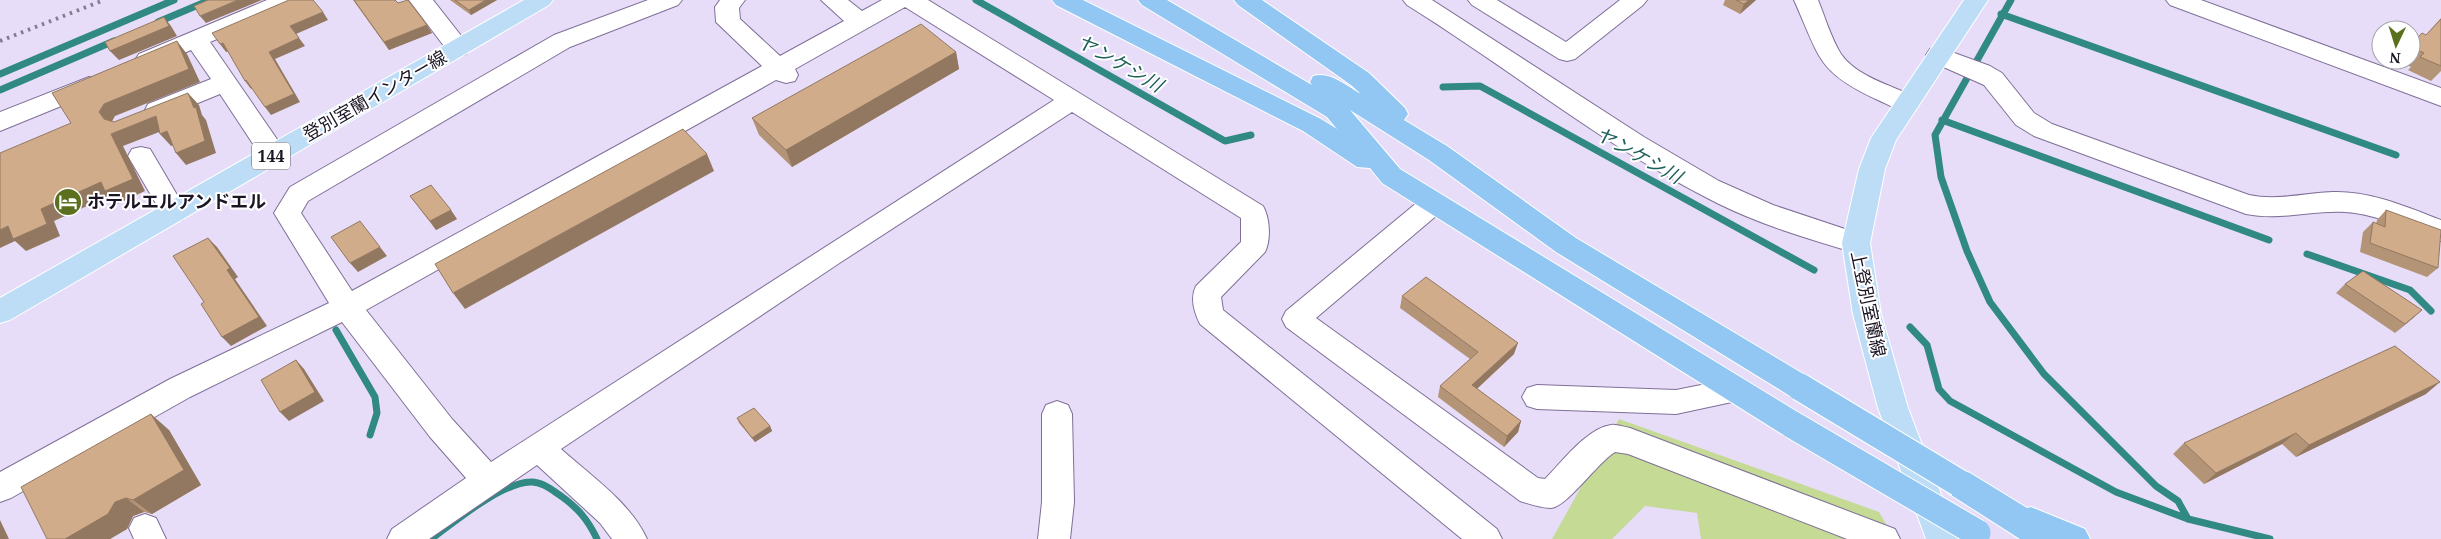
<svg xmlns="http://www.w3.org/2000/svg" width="2441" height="539" font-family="'Noto Serif','Noto Sans JP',serif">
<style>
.green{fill:#c4da95}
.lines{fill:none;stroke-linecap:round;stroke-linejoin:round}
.stream{stroke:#308982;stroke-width:7}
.minor-casing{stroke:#7f6f97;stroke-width:2}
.major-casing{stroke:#fff;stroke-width:2}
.highway-casing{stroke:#fff;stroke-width:2}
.minor{fill:#fff;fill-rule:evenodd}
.major{fill:#bdddf7;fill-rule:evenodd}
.highway{fill:#91c7f2;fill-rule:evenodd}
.rail{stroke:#847b90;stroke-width:4;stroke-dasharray:2.5 5;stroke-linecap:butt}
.highway-bridge-casing{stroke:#fff;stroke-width:29;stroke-linecap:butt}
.highway-bridge{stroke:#91c7f2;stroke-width:27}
.wall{fill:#b49477}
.shaded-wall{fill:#927861}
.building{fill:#d1ac8a;stroke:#927861}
.labels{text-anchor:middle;stroke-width:4;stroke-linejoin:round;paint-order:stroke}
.shield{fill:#fff;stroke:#5f5a65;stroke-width:1}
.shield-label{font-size:16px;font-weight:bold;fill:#1a1423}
.street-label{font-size:18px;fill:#1a1423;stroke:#fff}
.poi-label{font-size:18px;font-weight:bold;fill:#1a1423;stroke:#fff;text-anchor:start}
.water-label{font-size:19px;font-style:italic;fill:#1d6159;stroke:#fff}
</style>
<rect width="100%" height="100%" fill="#e8ddf8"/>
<path class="green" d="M1619,419L1879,512L1895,539H1701L1697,513L1645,506L1612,539H1552Z"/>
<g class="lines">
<path class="stream" d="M976,0L1225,141L1251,135
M2011,0L1935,135L1941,177L1967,251L1990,302L2044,374L2156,486L2178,501L2188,519
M2001,14L2396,155
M158,22L210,0
M0,74L174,0
M1443,87L1480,86L1814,270
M0,90L114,41
M1942,120L2269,240
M2307,254L2410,290L2431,311
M1910,327L1927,345L1939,389L1950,401L2116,492L2188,519L2270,539
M336,330L375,397L377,413L370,435
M431,539C456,521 499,484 530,482C541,481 552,490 561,496C578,508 588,520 597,539"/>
<defs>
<path id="minor" d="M267,0H300L296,5L210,42L283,148L287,155L283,162L274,164L265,162L220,94L166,116L157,119L148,116L145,110L148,104L211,79L191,50L155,66L147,68L139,66L135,60L139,54Z
M409,0H433L466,42L470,48L466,54L458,56L450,54Z
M648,0H682L678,5L570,47L308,201L301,213L352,291L762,66L716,22L715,7L720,0H745L739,8L740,19L780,56L844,21L821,0H848L862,11L882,0H928L1263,206C1270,218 1271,240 1265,252L1221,297L1223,310L1497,529L1502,539H1462L1200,324C1194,312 1190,298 1196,286L1241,242V218L1072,112L841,262L561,449C591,476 630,502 647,539H612L600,523L537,465L429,539H387L392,529L466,478L430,437L342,322L190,397L11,498L0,502V472L170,379L329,303L274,213L290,187L554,35ZM905,7L1054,100L491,462L452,419L366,310L776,80L786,83L795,81L798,75L795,69Z
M1403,0H1432L1644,137L1719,181L1773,205L1866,236L1870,243L1866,250L1856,253C1809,239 1761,225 1717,203C1608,149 1510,69 1407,5Z
M1468,0H1497L1566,42L1620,0H1647L1643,5L1575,59L1567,61L1559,59L1472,5Z
M1794,0H1818C1825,17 1831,38 1841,54C1857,77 1891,85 1915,97L1918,103L1915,109C1901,113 1891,106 1878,100C1817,72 1820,58 1794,0Z
M2166,0H2201L2441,88V106L2170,5Z
M1938,47L1990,66L2002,73L2034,113L2052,124L2249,195C2278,201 2304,193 2333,192C2371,191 2407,207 2441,220V241C2409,231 2379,214 2345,212C2311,210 2280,221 2246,214L2034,136L2016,125L1984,85L1930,61L1926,55L1930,49Z
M89,77L98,79L101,85L98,91L0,131V112Z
M141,147L150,149L183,205L187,212L183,219L174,222L165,219L128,156L132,149Z
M1434,193L1443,196L1447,203L1443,210L1316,318L1538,478L1545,479C1561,463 1587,428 1611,425C1616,424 1624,427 1630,428L1895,529L1900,539H1847L1628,454L1615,452C1597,463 1567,507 1551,508C1541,508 1529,504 1520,501L1286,327L1282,319L1286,311L1425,196Z
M1736,378L1746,381L1751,390L1746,399L1676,414L1537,409L1527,406L1522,397L1527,388L1537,385L1676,390Z
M1057,401L1068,405L1072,414L1074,502L1070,539H1038L1042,502V414L1046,405Z
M145,514L156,518L166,539H134L129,528L134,518Z"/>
<path id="major" d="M524,0H553L549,5L10,320L0,323V298Z
M1964,0H1988L1896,140L1885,169L1870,243L1881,314L1908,408L1958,539H1926L1878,408L1853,314L1842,243L1859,169L1871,138Z"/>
<path id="highway" d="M1052,0H1083L1321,119L1337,129L1327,117L1142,5L1138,0H1167L1312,85L1310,82L1313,76C1331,71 1346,86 1361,94L1351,85L1238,5L1234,0H1262L1369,73L1405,108L1408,114L1404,120L1447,146L1576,238L1810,378L1815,387L1810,396L1800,399L1790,396L1556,252L1429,160L1350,110L1400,169L1804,416L1808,425L1804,434L1793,438L1782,434L1382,183L1370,168L1357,167L1303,131L1056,5Z
M1959,469L1970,473L2027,508L2031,507L2085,529L2090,539H2020L1948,493L1943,483L1948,473Z"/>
</defs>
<use href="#minor" class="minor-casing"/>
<use href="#major" class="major-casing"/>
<use href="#highway" class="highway-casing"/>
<use href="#minor" class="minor"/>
<use href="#major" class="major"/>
<use href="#highway" class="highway"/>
<path class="rail" d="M0,41L104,0"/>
<defs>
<path id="highway-bridge" d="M1800,387L1959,483
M1793,425L1977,533"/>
</defs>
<use href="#highway-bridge" class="highway-bridge-casing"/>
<use href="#highway-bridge" class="highway-bridge"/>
</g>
<path class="wall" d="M353,0H395L398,3L427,25L432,33L389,50Z
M450,0H497L471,15Z
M1725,0H1756L1740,14L1723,5Z
M2441,18V71L2431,81L2408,70L2411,67L2397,60H2411V45L2426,35Z
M956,52L959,69L792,167L759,135L752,118Z
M410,196L457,219L436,230Z
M2386,210L2438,268L2427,277L2360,252L2363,232L2373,222L2376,224L2377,220Z
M2345,284L2422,310L2395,333L2336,293Z
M1402,296L1514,354L1477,389L1521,421L1518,432L1504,447L1438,397L1440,386L1470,359L1400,308Z
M2426,394L2296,457L2282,444L2204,484L2173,454L2184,443Z
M737,418L770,426L772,431L755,442L739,423Z
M169,430L201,485L152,514L144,512L133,516L127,529L110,539H47Z"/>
<path class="shaded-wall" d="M238,0H262L206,23L200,16Z
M486,0H497L471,15L469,10Z
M1749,0H1756L1740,14L1744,4Z
M323,12L328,20L296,34L290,26Z
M164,17L171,26L177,36L119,60L110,51Z
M427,25L432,33L389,50L384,42Z
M299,38L305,46L275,59L300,102L271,115L265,107L269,52Z
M177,41L187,54L200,82L115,116L110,125L104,119L99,112L104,104Z
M223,43L229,51L226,52L220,44Z
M956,52L959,69L792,167L786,150Z
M246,80L252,88L251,89L245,81Z
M188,93L199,105L202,115L206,120L216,153L186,165L176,153L194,108Z
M156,116L167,129L123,146L145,191L117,204L109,196L54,221L60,236L26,251L15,241L0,248V230L41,209L111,134Z
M167,131L178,144L171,146L160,134Z
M707,154L714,171L465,309L453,293Z
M451,210L457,219L436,230L430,221Z
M208,238L217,247L238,277L235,279L267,326L231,346L222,337L227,270Z
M380,247L387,256L358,272L350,263Z
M2422,310L2412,319L2395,333L2405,324Z
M1518,343L1514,354L1469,396L1472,385Z
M296,360L304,369L324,401L289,421L280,412Z
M2440,382L2426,394L2296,457L2309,445Z
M151,414L169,430L201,485L152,514L133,500Z
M1521,421L1518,432L1504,447L1507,436Z
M770,426L772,431L755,442L752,438Z
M2296,433L2282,444L2204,484L2216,473Z
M126,498L144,512L133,516L127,529L110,539H65L115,502Z
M0,520L9,539H0Z"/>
<path class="building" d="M208,0H238L200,16L194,6Z
M289,0H313L323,12L290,26L299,38L269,52L294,94L265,107L246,80L245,81L223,43L220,44L212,33Z
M354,0H395L398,3L408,0L427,25L384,42Z
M455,0H486L469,10Z
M1736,0H1749L1744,4Z
M164,17L169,26L110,51L105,42Z
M2441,19V66L2420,57L2424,53L2411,47V45L2422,33L2426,35Z
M921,24L956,52L786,150L752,118Z
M177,41L189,69L104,104L99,112L104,119L114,122L188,93L194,108L196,107L205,141L176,153L167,131L160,134L156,116L111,134L133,179L105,191L101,182L41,209L47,224L13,239L8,226L0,230V153L71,123L52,93Z
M683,129L707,154L453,293L435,264Z
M431,185L451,210L430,221L410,196Z
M2386,210L2441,230L2438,268L2370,243L2373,222L2385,227Z
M360,221L380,247L350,263L331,237Z
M208,238L230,268L227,270L259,317L222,337L201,304L204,302L173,256Z
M2363,271L2422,310L2405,324L2345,284Z
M1426,277L1518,343L1472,385L1521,421L1507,436L1440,386L1478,352L1402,296Z
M2395,346L2440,382L2309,445L2296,433L2216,473L2184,443Z
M296,360L315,392L280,412L261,380Z
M754,408L770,426L752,438L737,418Z
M151,414L184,470L133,500L126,498L115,502L108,514L65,539H47L21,487Z"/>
<defs>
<symbol id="hotel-disc" viewBox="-11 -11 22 22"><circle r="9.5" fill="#5a701f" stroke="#fff"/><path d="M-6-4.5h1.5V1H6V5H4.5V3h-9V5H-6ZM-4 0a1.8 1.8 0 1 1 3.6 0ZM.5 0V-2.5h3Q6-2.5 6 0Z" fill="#fff"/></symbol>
</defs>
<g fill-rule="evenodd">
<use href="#hotel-disc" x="52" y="186" width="32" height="32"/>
</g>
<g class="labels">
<rect class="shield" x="252" y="142.5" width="38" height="27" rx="4"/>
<g class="shield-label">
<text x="271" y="162">144</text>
</g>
<g class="street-label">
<text transform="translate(375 96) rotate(-30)" y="6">登別室蘭インター線</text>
<text transform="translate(1868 304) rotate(78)" y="6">上登別室蘭線</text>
</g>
<g class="poi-label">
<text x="87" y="208">ホテルエルアンドエル</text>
</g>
<g class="water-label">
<text transform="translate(1120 63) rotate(30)" y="7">ヤンケシ川</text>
<text transform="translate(1639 155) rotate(29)" y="7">ヤンケシ川</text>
</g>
</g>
<g transform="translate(2396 45) rotate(184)"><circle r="24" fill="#ffffff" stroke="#a3a1a7"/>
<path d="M0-4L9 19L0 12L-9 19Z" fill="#5a701f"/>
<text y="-8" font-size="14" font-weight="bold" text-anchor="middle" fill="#1a1423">N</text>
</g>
</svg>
